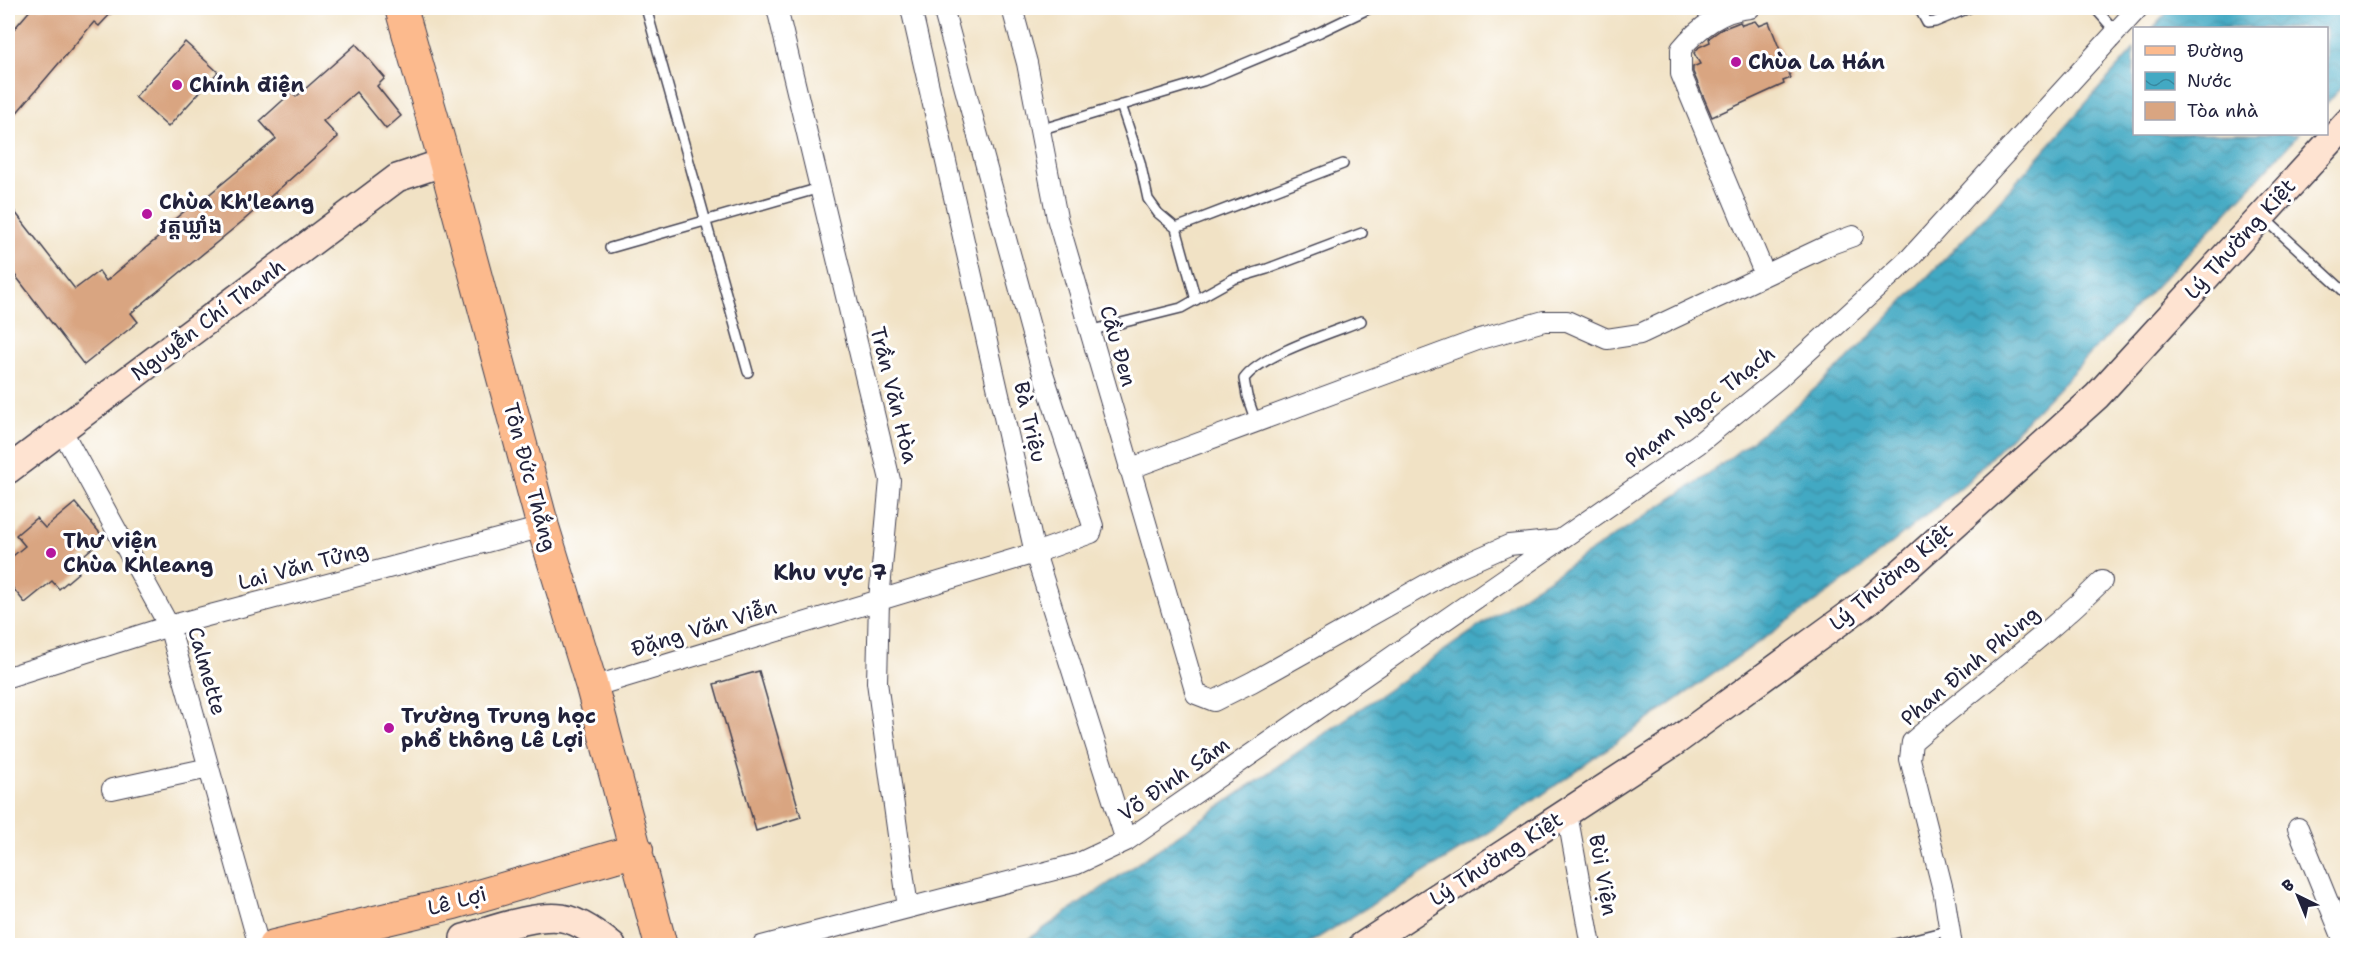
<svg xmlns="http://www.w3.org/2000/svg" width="2355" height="953" font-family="'Shantell Sans','Noto Sans Khmer',sans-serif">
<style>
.water{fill:url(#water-waves);stroke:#32667f;stroke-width:1.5}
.building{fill:#d9a581}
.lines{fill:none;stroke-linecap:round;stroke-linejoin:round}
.lane-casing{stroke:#413f50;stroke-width:12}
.street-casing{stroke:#413f50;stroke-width:22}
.secondary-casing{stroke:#413f50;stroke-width:30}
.primary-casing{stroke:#413f50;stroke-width:34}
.lane{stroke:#fff;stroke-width:9}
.street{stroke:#fff;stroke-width:20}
.secondary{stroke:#fee3d1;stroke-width:27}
.primary{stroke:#fcba8d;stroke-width:32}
.poi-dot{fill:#b5179e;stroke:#fff;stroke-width:2}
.labels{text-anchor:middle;stroke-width:6;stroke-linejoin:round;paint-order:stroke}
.poi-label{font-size:21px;font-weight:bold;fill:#22223b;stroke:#fff;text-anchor:start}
.street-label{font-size:21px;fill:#22223b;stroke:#fff}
.neighbourhood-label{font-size:22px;font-weight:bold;fill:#22223b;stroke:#fff}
</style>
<defs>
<pattern id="water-waves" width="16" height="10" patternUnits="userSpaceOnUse" patternTransform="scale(1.5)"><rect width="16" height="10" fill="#43a9c3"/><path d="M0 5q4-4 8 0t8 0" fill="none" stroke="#3889a0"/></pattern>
</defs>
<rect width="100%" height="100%" fill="#fff"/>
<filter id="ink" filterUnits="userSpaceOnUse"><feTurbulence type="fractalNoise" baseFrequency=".0167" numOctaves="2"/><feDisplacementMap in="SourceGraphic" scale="12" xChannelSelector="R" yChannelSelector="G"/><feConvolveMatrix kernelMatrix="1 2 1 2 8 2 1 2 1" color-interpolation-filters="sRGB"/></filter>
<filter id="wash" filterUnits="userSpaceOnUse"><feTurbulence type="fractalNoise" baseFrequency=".008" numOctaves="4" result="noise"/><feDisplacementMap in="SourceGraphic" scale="24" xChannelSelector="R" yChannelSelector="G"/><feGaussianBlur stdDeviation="1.35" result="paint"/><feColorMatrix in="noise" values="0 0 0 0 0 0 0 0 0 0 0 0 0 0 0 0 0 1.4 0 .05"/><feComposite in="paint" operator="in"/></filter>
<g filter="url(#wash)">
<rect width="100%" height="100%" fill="#f1e2c5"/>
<path class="water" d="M2171,8H2347V80L2327,103L2326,28H2153Z
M2134,49V134H2299L2214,226L1966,483L1848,579L1485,835L1306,945H1020L1530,591L1708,475L1792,409L1847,360L1987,215Z"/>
<g id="blocks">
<path class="building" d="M32,8H116L99,26L94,22L8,123V36Z
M1755,21L1759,26L1769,22L1791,78L1783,81L1784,84L1712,117L1693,72V67L1700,64L1694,53L1699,47L1710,42L1709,38L1722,29L1740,22L1742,25Z
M185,42L218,72L168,127L135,97Z
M356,44L385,78L377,86L401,116L386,129L356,92L323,121L338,137L244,220L131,313L138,322L84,365L8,266V203L75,289L99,271L106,281L172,226L170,223L192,205L194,207L276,139L260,121L292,92L296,97Z
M75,503L104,538L72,565L79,572L59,589L52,581L25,603L8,582V560L25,546L16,535L36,518L45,528Z
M759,671L801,817L756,831L714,684Z"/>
</g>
</g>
<g filter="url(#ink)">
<use href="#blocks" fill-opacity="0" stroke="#413f50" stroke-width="1.5"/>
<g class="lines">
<defs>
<path id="lane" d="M646,8L748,372
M1919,8L1927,23L1935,22L1969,8
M2095,8L2116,32
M1121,105L1140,162L1148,199L1158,213L1176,228L1196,300
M1039,130L1203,81L1320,32L1370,8
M2263,217L2348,295
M1176,228L1343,164
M610,248L820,188
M1089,331L1181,308L1233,279L1267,269L1362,233
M1256,422L1247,396L1244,379C1262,354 1331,333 1361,321
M1887,946L1950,930"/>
<path id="street" d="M777,8L890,480L879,600L877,682L908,908
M911,8L1035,553L1126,841
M1012,8L1027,63L1057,218L1196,694L1214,701L1252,682L1452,570L1509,545L1560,540L1698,444L1779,378L1911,257L2138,8
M1750,8C1722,10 1698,28 1681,49V74L1765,275
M61,429L169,626L259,946
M1129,469L1480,339L1544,321H1567L1607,339L1640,334L1831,244L1853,236
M8,677L169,626L543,527
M592,687L1035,553L1091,533L1093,526L1041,367L943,8
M112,789L209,768
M1567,813L1591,946
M2298,828L2346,946
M762,946L1077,864L1126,841L1559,541
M1952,946L1944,894L1910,759L1912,742C1976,687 2042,640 2102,581"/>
<path id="secondary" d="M8,470L397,178L445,162
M464,938C492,930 534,914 562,918C580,921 598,935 612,946
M1362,946L1672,744L1875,596L2097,396L2348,122"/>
<path id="primary" d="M401,8L445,162L543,527L592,687L661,946
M274,946L454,903L637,850"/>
</defs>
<use href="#lane" class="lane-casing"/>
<use href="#street" class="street-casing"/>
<use href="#secondary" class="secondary-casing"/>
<use href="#primary" class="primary-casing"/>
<use href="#lane" class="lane"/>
<use href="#street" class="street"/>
<use href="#secondary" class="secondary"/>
<use href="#primary" class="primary"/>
</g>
</g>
<g class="poi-dot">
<circle cx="1736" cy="62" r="6"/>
<circle cx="177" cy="85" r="6"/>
<circle cx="147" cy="214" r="6"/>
<circle cx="51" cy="553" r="6"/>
<circle cx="389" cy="728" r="6"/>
</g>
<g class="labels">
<g class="poi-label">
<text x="1748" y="69">Chùa La Hán</text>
<text x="189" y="92">Chính điện</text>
<text x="159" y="209">Chùa Kh'leang<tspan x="159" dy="24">វត្តឃ្លាំង</tspan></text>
<text x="63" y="548">Thư viện<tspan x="63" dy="24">Chùa Khleang</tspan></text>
<text x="401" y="723">Trường Trung học<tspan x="401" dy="24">phổ thông Lê Lợi</tspan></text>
</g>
<g class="street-label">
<text transform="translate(2240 239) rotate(-48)" y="7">Lý Thường Kiệt</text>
<text transform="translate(208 320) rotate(-37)" y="7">Nguyễn Chí Thanh</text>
<text transform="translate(1118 346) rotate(74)" y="7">Cầu Đen</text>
<text transform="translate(894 395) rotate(76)" y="7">Trần Văn Hòa</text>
<text transform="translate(1700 407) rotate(-38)" y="7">Phạm Ngọc Thạch</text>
<text transform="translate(1030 422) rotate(77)" y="7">Bà Triệu</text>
<text transform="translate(530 477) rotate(75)" y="7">Tôn Đức Thắng</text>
<text transform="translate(303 566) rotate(-15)" y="7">Lai Văn Tửng</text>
<text transform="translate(1891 577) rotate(-40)" y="7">Lý Thường Kiệt</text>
<text transform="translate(704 628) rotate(-17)" y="7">Đặng Văn Viễn</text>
<text transform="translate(1970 666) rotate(-40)" y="7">Phan Đình Phùng</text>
<text transform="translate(207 671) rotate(74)" y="7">Calmette</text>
<text transform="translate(1174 779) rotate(-35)" y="7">Võ Đình Sâm</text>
<text transform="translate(1496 859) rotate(-33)" y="7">Lý Thường Kiệt</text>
<text transform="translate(1603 875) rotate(80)" y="7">Bùi Viện</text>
<text transform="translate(457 901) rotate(-15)" y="7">Lê Lợi</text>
</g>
<g class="neighbourhood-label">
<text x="830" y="580">Khu vực 7</text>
</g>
</g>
<rect width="2355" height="953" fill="none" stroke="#fff" stroke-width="30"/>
<rect x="2133" y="27" width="195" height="108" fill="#ffffff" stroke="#a7a7b1" stroke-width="1.5"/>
<rect x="2145" y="46" width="30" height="9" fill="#fcba8d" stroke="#a7a7b1" stroke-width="1.5"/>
<text x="2187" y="57" font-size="18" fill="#22223b">Đường</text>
<rect x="2145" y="72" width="30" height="18" fill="url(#water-waves)" stroke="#a7a7b1" stroke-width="1.5"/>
<text x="2187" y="87" font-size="18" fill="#22223b">Nước</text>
<rect x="2145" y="102" width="30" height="18" fill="#d9a581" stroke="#a7a7b1" stroke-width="1.5"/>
<text x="2187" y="117" font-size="18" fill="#22223b">Tòa nhà</text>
<g transform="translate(2298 896) rotate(317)" stroke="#ffffff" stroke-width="4.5" paint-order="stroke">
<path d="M0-4.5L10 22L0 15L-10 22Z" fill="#22223b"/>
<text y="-9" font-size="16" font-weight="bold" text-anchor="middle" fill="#22223b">B</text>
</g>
</svg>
